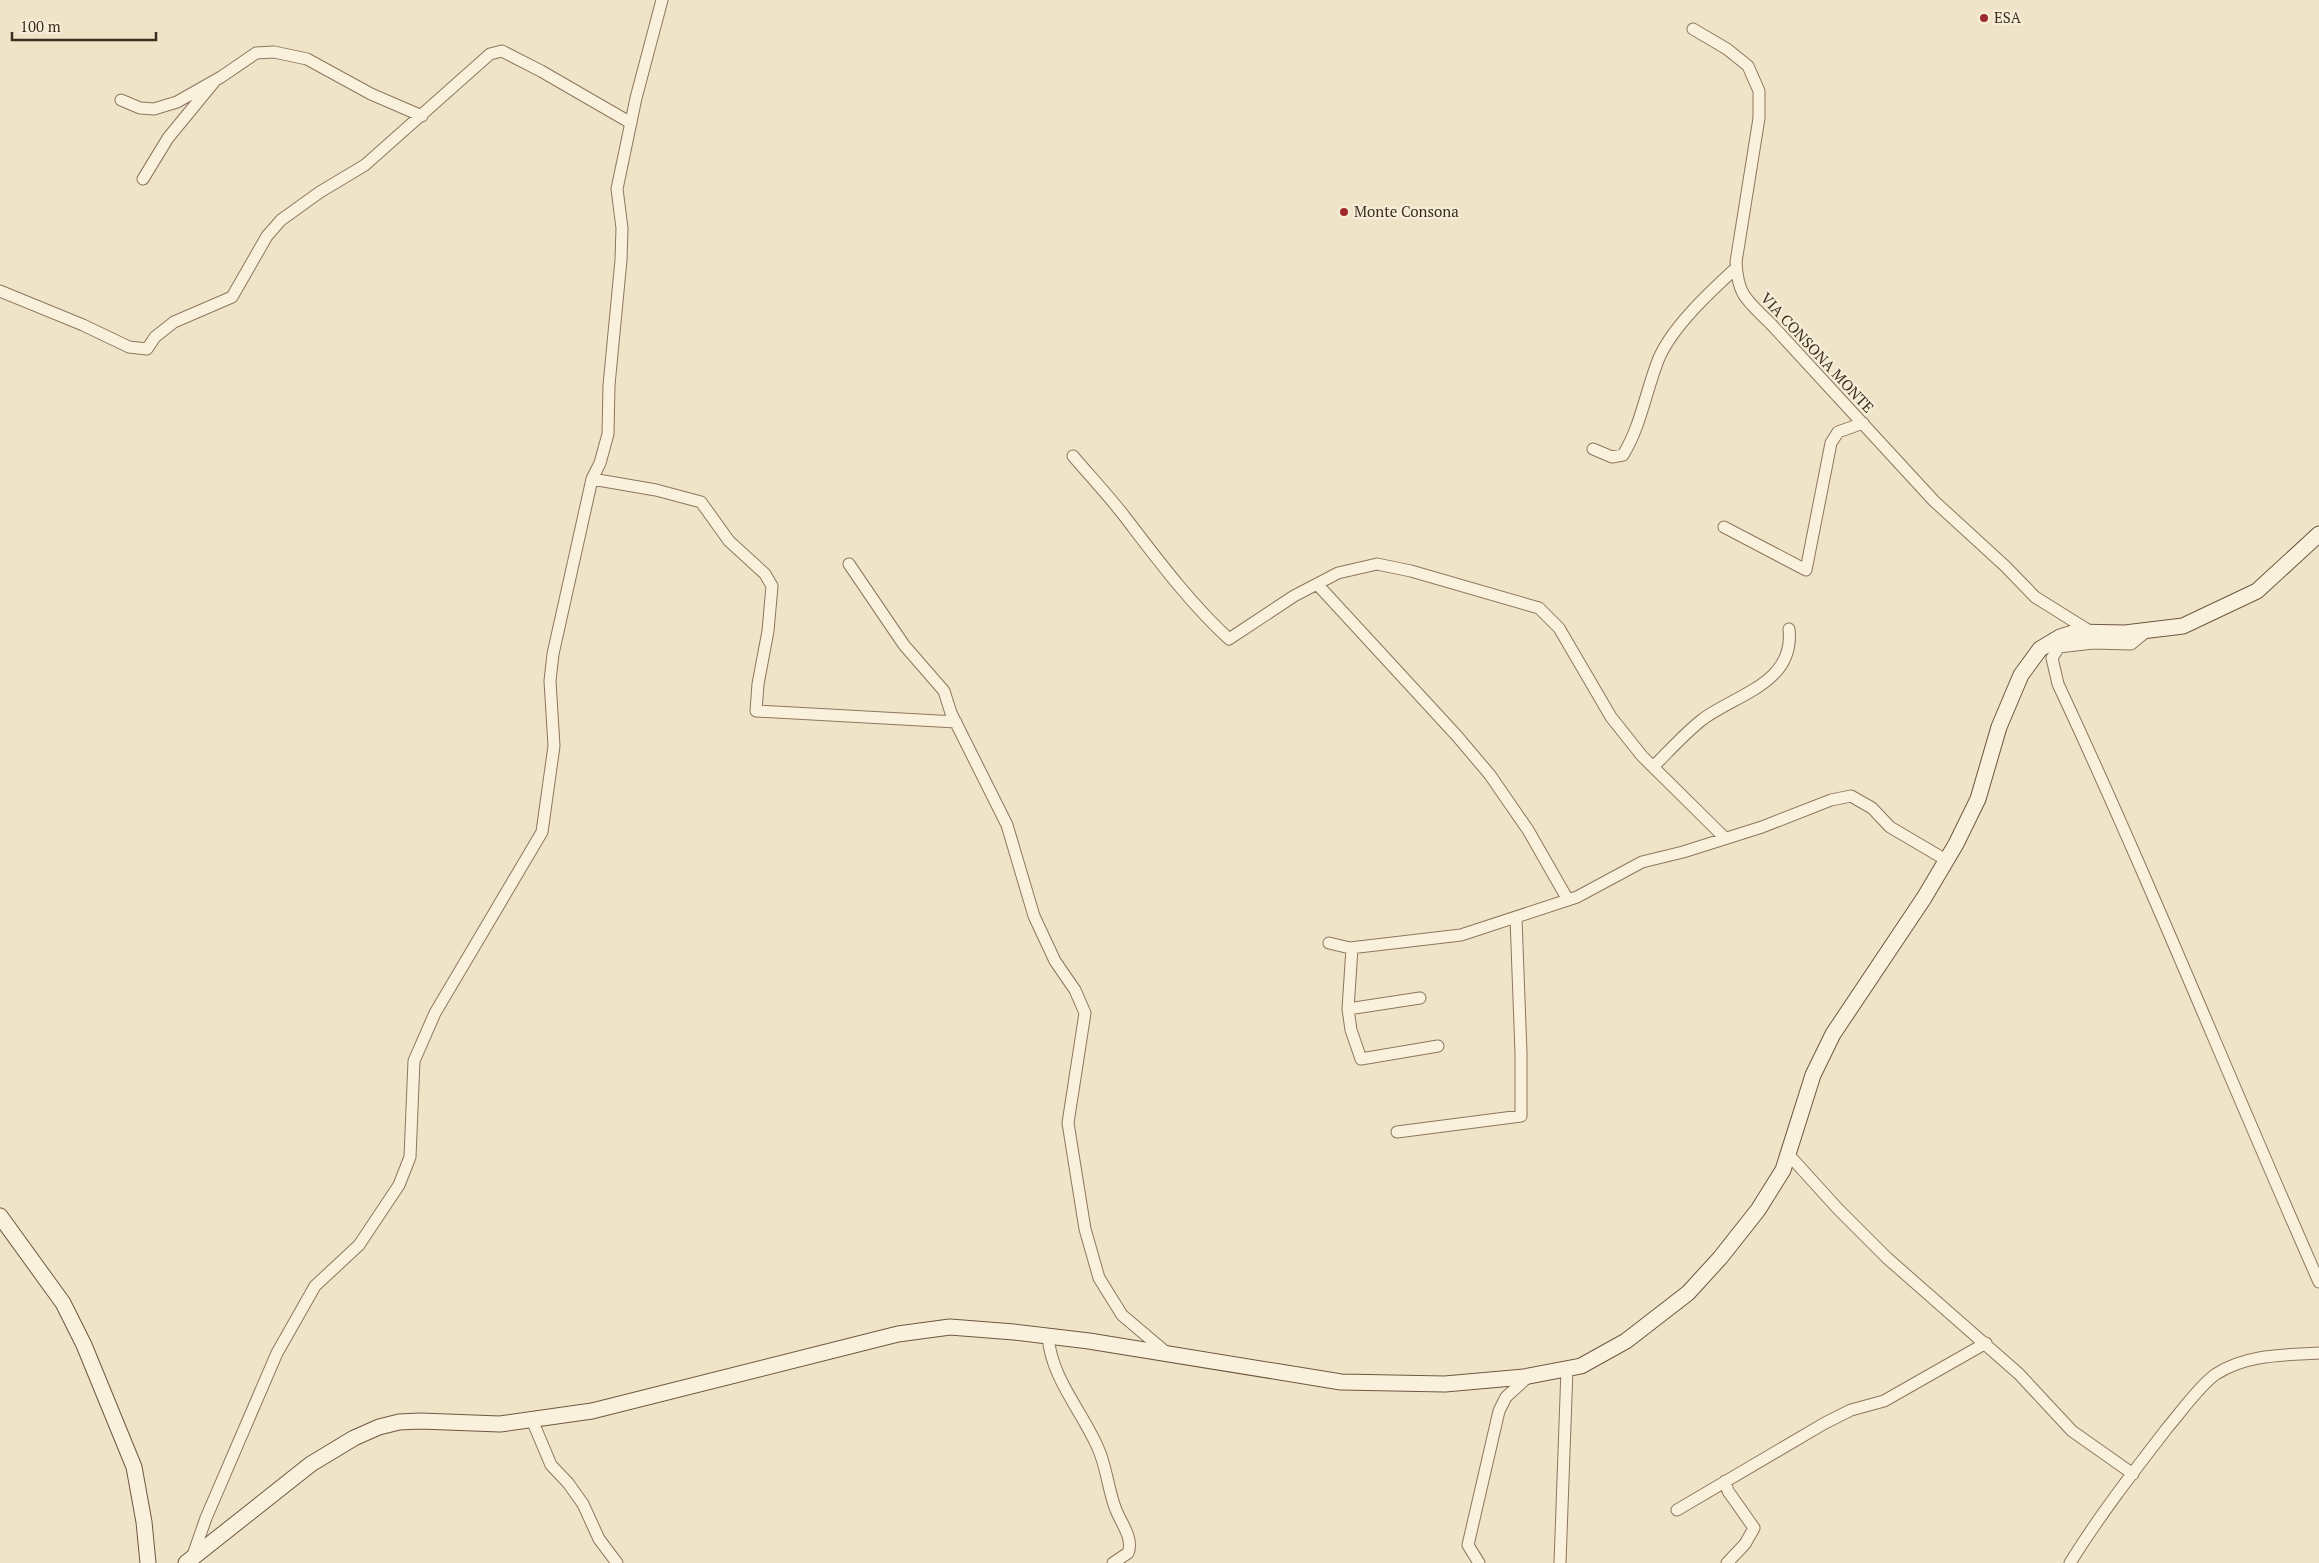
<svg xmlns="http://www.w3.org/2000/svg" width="2319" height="1563" font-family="'PT Serif',serif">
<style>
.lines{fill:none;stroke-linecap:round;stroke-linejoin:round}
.street-casing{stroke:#8d765c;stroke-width:13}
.secondary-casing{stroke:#6f573f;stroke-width:17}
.street{stroke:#faf1dc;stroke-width:11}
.secondary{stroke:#faf1dc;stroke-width:15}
.poi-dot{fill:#9e2a2b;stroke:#f7eed8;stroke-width:2}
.labels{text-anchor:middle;stroke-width:4.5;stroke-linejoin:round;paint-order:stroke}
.poi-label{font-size:15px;fill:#3d2e20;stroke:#f7eed8;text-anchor:start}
.street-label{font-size:15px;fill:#3d2e20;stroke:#f7eed8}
</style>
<rect width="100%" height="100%" fill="#f0e4c8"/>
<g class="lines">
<defs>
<path id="street" d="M1693,29L1727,49L1748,66L1759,91V118L1736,262C1738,297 1747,300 1771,324L1934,501L2005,566L2035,597L2091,632
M121,100L140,108L154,109L177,102L221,77L256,53L274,52L307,59L371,94L422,116
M143,179L168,138L214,82
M0,291L83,325L129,347L147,349L155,337L174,322L232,297L267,236L281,220L320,192L365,165L490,54L502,51L541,71L631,123
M1593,449L1612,457L1623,455C1641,426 1646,390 1659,358C1673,326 1710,292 1736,268
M1073,456C1090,476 1109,496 1125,517C1158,560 1189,602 1229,639L1294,596L1338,573L1377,564L1411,571L1539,608L1559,628L1611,717L1642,756L1725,838
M592,479L656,490L701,502L729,541L765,574L772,586L768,631L758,684L756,711L956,722
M1724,527L1806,570L1831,443L1838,432L1863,423
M849,564L904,645L944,691L951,713L1007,825L1034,916L1055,961L1075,990L1085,1013L1068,1123L1085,1229L1099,1278L1122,1315L1168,1354
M1317,584L1457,736L1490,775L1528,830L1568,900
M2147,631L2131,644L2093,643L2059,647L2052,658L2058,684C2150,881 2231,1083 2319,1282
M1653,767C1669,751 1685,733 1703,719C1737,694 1795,683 1789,629
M1329,943L1350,948L1461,935L1577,897L1642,862L1683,852L1762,827L1831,800L1851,796L1872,808L1890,827L1946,860
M1352,948L1348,1009L1351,1030L1361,1059L1438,1046
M1348,1009L1420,998
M1397,1132L1521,1116V1053L1516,918
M1789,1155L1838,1209L1887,1258L2019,1374L2072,1431L2133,1474
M1048,1336C1051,1378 1082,1411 1098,1448C1107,1468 1108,1490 1116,1510C1121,1523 1134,1539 1128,1553L1113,1563
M532,1420L551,1465L568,1483L583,1504L599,1539L617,1563
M1725,1481L1728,1491L1754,1528L1745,1544L1727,1563
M1677,1510L1825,1423L1851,1410L1884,1401L1986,1343
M192,1558L206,1518L277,1353L315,1286L359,1245L399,1185L410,1157L414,1061L435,1013L542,832L554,746L550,681L553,654L592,479L600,463L608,434L609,385L621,260L622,228L617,189L636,98L662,0
M1479,1563L1468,1545L1499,1411L1506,1397L1529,1376
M1560,1563L1567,1369
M2070,1563C2099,1516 2134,1471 2168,1427C2181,1412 2200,1385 2216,1374C2247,1354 2284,1355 2319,1353"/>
<path id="secondary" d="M0,1216L63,1303L84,1345L134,1467L144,1522L148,1563
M186,1563L311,1464L354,1438L379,1427L399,1422L420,1421L500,1424L592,1411L898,1334L950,1327L1014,1332L1089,1341L1341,1382L1445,1384L1524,1377L1581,1366L1626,1341L1688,1293L1720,1258L1758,1210L1783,1170L1813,1075L1833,1034L1924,898L1956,844L1978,799L1999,727L2021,675L2040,649L2060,637L2076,632L2125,633L2183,626L2257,591L2319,534"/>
</defs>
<use href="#street" class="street-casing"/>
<use href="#secondary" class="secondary-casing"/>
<use href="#street" class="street"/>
<use href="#secondary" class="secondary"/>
</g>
<g class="poi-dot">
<circle cx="1984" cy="18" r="5"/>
<circle cx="1344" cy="212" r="5"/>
</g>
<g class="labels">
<g class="poi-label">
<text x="1994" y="23">ESA</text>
<text x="1354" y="217">Monte Consona</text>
</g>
<g class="street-label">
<text transform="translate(1817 353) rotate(47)" y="5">VIA CONSONA MONTE</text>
</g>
</g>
<path d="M12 32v8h144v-8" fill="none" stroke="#3d2e20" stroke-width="2.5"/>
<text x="20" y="32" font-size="15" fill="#3d2e20" stroke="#f7eed8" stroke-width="4" paint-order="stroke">100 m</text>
</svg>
